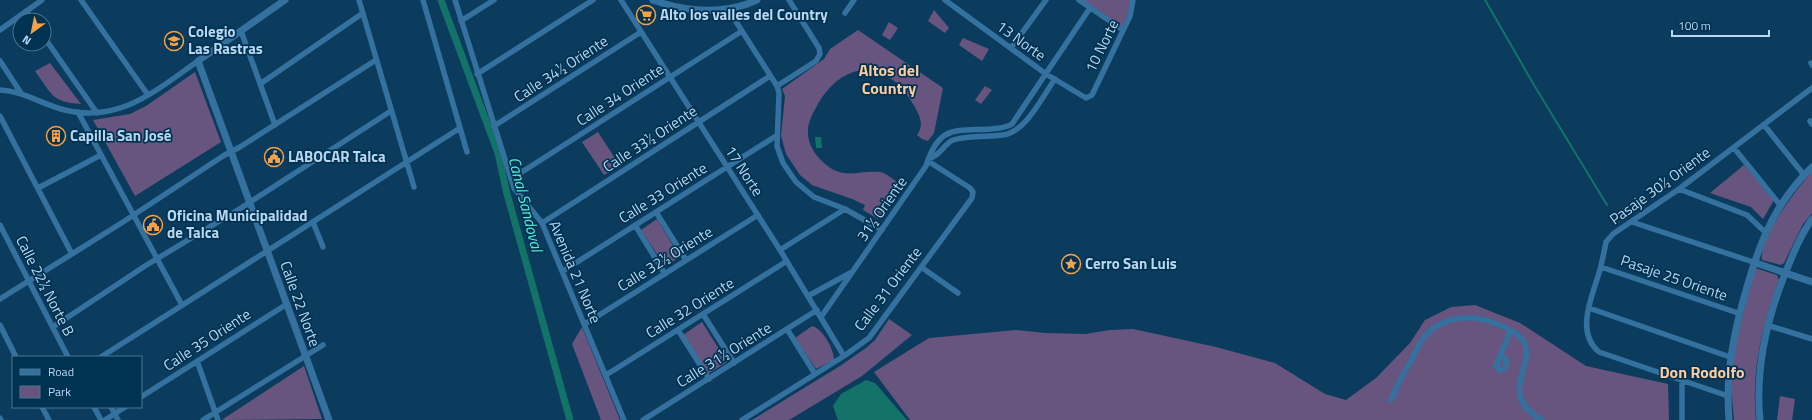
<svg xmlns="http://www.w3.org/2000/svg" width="1812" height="420" font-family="'Titillium Web',sans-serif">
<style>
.green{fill:#67557f}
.water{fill:#147369}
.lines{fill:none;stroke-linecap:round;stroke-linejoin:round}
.stream{stroke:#147369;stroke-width:2}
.canal{stroke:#147369;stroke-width:7}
.minor{stroke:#35719e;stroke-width:5.5}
.tertiary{stroke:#35719e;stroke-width:7}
.labels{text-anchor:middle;stroke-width:3.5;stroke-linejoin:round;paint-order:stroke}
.poi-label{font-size:15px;font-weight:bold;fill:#b9d7f0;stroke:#003252;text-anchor:start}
.street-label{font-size:15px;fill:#b9d7f0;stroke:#003252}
.neighbourhood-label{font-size:16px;font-weight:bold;fill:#fdcca0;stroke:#003252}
.water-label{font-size:16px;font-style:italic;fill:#50f1dd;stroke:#003252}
</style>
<rect width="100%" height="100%" fill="#0b3c5d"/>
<path class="green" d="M1083,0H1131L1130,10L1122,27Z
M934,10L949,28L945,33L928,21Z
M889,22L898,28L890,40L882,35Z
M858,30L943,88L934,133L928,141L922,139L917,135C925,124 919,114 913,104C887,59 846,59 819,102C814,112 807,122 808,133C808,144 815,155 823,162C843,181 857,170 880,172C886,173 893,179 898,183L897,190L878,219L863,210L865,205L852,199L812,185L800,175L786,154L781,136L785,96L782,89L824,59L830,49Z
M963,38L989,49L982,61L959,45Z
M50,63L81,104C51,102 52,94 35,71Z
M195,72L221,142L135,196L93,120L130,114L146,106Z
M985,86L992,90L981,104L975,100Z
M598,132L620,166L604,175L582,142Z
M1744,165L1774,200L1763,219L1751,207L1710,193Z
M1812,172V213L1803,224L1784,263L1781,265L1762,260C1758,239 1797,188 1812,172Z
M657,219L680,257L665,266L641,230Z
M1755,268L1777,275L1779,280C1762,327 1751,370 1756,420H1734L1731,387L1734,348Z
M1475,305L1520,323L1586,366L1668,384L1669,420H910L874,372L929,338L1016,330L1045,333L1085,334L1110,330L1133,329L1216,347L1275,363L1325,394L1346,400L1376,378L1410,343L1425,320L1451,307Z
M889,319L912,335L862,376L789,420H752L840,366L866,348L875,340Z
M702,322L727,362L708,374L683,335Z
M812,326C823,329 834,349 834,360L816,369L795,338Z
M582,327L620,420H601L572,344Z
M304,366L322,419L223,420V419Z
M1780,396L1795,399L1792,420H1777Z"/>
<path class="water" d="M815,137H821L822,148H816Z
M866,380L875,383L907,420H838L833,406L841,394Z"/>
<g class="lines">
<path class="stream" d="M1485,0L1534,85L1607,205"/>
<path class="canal" d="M441,0L498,153L507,194L570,420"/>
<path class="minor" d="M81,0L148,95
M359,0L414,187
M423,0L467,152
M455,0L514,188L542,223L624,420
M621,0L780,250L844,356
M945,0L1046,74L1086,98L1092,95L1130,16L1133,0
M1079,0L1123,30
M728,9L777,86L779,93L777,146L783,163L796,182L814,197L845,209L882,230
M26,11L32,20
M845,13L854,0
M461,21L494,0
M0,30L42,0
M241,31L275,125
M44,37L97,113
M1011,48L1046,0
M0,61L21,93
M1811,63L1812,65
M477,74L593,0
M260,84L363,13
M777,86L816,61L820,54L819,48L789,0
M0,90C22,91 40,103 61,109C118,125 155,91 198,61
M78,112L182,305
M0,116L72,254
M1810,121L1812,124
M1764,125L1804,175
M494,126L641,32
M1734,148L1781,206
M929,158C939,157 944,144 953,140C969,135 987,137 1003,135C1026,132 1042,97 1055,79
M511,179L742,31
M38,188L101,155
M1679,189L1747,215L1765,232
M656,212L686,260
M313,222L323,247
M1632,222L1753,262
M542,223L770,76
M0,225L68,357
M635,225L665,274
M780,250L845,209
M921,267L958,293
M1601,267L1738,313
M563,271L776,136
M808,296L850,273
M0,299L123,222L223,156L240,147L376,60
M1589,308L1730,357
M703,314L734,363
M821,317L926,166C939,125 954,131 991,129C999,128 1006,128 1012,124L1090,8
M585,324L758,215
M0,325L16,357
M1767,325L1812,339
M53,327L145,266L241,208L391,111
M787,329L815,374
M678,330L709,379
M1501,355L1505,358L1507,363L1504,369L1499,370L1496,366L1510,331
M101,357L460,128
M197,361L218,420
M606,375L787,261
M1682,381V420
M1728,396L1599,352C1575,332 1592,297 1599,273C1602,263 1604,252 1606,242L1613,234L1679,189L1812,88
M141,397L287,304
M1391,400C1397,385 1404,372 1412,359C1416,351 1420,341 1426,335C1443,316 1471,314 1494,323C1503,327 1519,332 1524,342C1535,362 1504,390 1530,411C1534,415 1537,418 1542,420
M42,407L49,420
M94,407L101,420
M111,407L118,420
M0,418L1,420
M105,420L125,407
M203,420L323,345
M643,420L817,310
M742,420L844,356L869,338L972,198L973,192L970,188L928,161"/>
<path class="tertiary" d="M285,0L198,61L329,420
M653,0C685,12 725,15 757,0
M1753,262L1812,282
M1729,420C1725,371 1735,326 1749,280C1762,236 1778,200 1812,167
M1760,420C1755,369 1766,321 1785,274C1793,254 1800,236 1812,219"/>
</g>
<defs>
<symbol id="supermarket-ring" viewBox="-11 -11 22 22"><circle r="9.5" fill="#003252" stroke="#f7a149" stroke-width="1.5"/><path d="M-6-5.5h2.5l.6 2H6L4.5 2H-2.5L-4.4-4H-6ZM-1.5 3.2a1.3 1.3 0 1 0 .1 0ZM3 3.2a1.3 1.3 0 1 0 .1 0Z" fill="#f7a149"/></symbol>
<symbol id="school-ring" viewBox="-11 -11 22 22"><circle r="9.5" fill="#003252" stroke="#f7a149" stroke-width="1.5"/><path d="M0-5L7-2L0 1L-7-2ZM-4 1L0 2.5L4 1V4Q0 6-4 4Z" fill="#f7a149"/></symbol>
<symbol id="building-ring" viewBox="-11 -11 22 22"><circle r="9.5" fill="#003252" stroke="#f7a149" stroke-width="1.5"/><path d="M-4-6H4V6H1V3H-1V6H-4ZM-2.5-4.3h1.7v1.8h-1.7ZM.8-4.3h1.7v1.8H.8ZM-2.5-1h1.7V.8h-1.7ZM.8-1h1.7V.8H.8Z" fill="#f7a149"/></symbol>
<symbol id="civic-ring" viewBox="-11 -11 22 22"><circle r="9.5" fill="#003252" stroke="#f7a149" stroke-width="1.5"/><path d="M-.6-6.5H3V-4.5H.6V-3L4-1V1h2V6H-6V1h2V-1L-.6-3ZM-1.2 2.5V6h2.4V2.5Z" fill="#f7a149"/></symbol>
<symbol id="sight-ring" viewBox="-11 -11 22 22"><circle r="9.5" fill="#003252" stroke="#f7a149" stroke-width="1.5"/><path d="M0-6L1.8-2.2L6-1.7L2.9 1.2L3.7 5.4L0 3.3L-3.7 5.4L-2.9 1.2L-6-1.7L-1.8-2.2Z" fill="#f7a149"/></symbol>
</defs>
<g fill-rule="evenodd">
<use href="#supermarket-ring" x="635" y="4" width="22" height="22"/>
<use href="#school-ring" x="163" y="30" width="22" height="22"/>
<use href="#building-ring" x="45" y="125" width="22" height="22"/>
<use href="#civic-ring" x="263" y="146" width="22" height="22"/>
<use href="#civic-ring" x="142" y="214" width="22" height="22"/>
<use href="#sight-ring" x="1060" y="253" width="22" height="22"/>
</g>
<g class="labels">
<g class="poi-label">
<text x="660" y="20">Alto los valles del Country</text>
<text x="188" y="37">Colegio<tspan x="188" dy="17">Las Rastras</tspan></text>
<text x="70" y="141">Capilla San José</text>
<text x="288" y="162">LABOCAR Talca</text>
<text x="167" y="221">Oficina Municipalidad<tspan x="167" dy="17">de Talca</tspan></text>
<text x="1085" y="269">Cerro San Luis</text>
</g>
<g class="street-label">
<text transform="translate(1021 41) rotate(36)" y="5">13 Norte</text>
<text transform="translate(1102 46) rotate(-64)" y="5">10 Norte</text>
<text transform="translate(561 69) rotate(-33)" y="5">Calle 34½ Oriente</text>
<text transform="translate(620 95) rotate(-33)" y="5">Calle 34 Oriente</text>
<text transform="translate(650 139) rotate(-33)" y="5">Calle 33½ Oriente</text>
<text transform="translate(744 171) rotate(57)" y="5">17 Norte</text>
<text transform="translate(1660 186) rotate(-36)" y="5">Pasaje 30½ Oriente</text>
<text transform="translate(663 193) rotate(-32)" y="5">Calle 33 Oriente</text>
<text transform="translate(882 209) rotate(-55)" y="5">31½ Oriente</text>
<text transform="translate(665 259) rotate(-32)" y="5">Calle 32½ Oriente</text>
<text transform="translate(575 272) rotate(67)" y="5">Avenida 21 Norte</text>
<text transform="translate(1674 278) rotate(19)" y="5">Pasaje 25 Oriente</text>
<text transform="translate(45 286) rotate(63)" y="5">Calle 22½ Norte B</text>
<text transform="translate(888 289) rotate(-53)" y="5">Calle 31 Oriente</text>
<text transform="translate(300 304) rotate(70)" y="5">Calle 22 Norte</text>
<text transform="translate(690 308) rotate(-32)" y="5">Calle 32 Oriente</text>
<text transform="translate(207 340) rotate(-33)" y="5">Calle 35 Oriente</text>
<text transform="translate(724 355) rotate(-32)" y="5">Calle 31½ Oriente</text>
</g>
<g class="neighbourhood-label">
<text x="889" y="76">Altos del<tspan x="889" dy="18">Country</tspan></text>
<text x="1702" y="378">Don Rodolfo</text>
</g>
<g class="water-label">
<text transform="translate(526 204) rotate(76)" y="6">Canal Sandoval</text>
</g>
</g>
<rect x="12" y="356" width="130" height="52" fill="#003252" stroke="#4a7491"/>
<rect x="20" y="369" width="20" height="6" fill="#35719e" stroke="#4a7491"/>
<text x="48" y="376" font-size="12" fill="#b9d7f0">Road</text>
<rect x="20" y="386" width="20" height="12" fill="#67557f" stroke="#4a7491"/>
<text x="48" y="396" font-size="12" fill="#b9d7f0">Park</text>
<g transform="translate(32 32) rotate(213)"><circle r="19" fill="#003252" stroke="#4a7491"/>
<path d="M0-3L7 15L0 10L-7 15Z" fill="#f7a149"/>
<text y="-6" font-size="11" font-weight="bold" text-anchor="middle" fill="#b9d7f0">N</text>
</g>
<path d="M1672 30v6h97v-6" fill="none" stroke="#b9d7f0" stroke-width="2"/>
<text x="1678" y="30" font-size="12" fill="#b9d7f0" stroke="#003252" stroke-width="3" paint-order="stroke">100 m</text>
</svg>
